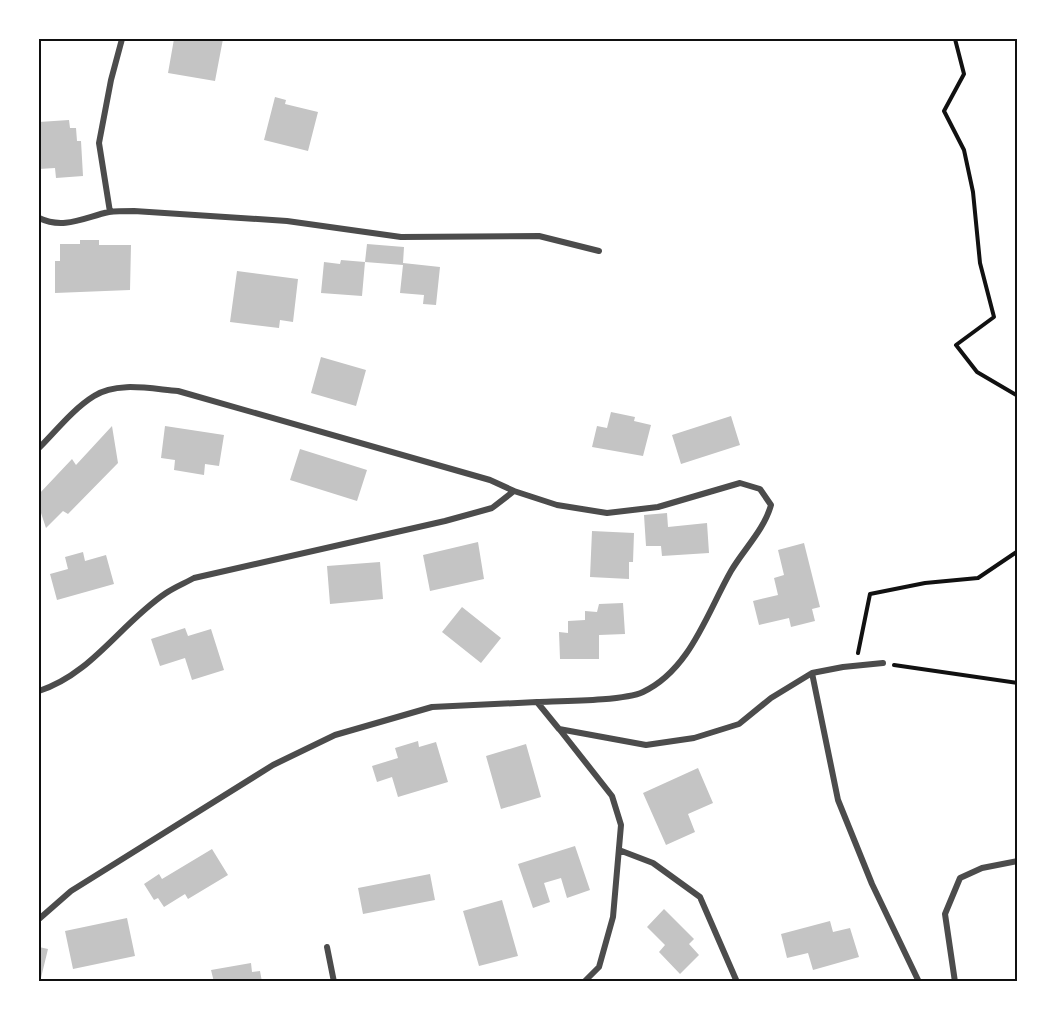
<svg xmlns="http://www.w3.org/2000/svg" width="1057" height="1021" font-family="'Fira Sans Condensed',sans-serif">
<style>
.building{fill:#c4c4c4}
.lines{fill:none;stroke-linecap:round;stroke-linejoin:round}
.path{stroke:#111;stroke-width:4}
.minor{stroke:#4c4c4c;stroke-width:6}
.neatline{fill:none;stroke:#111;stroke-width:2}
</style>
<rect width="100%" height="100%" fill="#fff"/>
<path class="building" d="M174,39H223L215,81L168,73Z
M275,97L286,100L285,104L318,112L308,151L264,140Z
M69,120L70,128H76L77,141H81L83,176L56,178L55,168L39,169V122Z
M80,240H99V245H131L130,290L55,293V261H60V244H80Z
M367,244L404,247L403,263L440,267L436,305L423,304L424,295L400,293L403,265L365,262L362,296L321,293L324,262L340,264L341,260L365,262Z
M237,271L298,279L293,322L280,320L279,328L230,322Z
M321,357L366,370L356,406L311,393Z
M611,412L635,417L634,421L651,425L643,456L592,447L597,426L607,428Z
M731,416L740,445L681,464L672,435Z
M112,426L118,463L68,514L63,511L46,528L39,507V494L72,459L76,465Z
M165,426L224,435L219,466L205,464L204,475L174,470L175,460L161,458Z
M300,449L367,470L357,501L290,480Z
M667,513L668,527L707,523L709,553L662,556L661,546H646L644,515Z
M592,531L634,533L633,562H629V579L590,577Z
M478,542L484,579L430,591L423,555Z
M804,543L820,607L812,609L815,621L791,627L789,618L759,625L753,601L778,595L774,578L784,575L778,550Z
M83,552L85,561L106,555L114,584L57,600L50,574L68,569L65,557Z
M380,562L383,599L330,604L327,566Z
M623,603L625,634L599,635V659H560L559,632L568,633V621L585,620V611L597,612L599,604Z
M462,607L501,638L481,663L442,632Z
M185,628L188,636L211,629L224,670L192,680L185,658L160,666L151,639Z
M418,741L419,747L436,742L448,782L398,797L392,777L377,782L372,766L398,758L395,748Z
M526,744L541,797L501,809L486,756Z
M698,768L713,803L688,814L695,832L666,845L643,793Z
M575,846L590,890L567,898L561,878L544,883L550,902L533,908L518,864Z
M212,849L228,875L188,899L185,894L164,907L158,898L154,900L144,884L159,874L162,879Z
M430,874L435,900L363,914L358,888Z
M502,900L518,956L479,966L463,911Z
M664,909L694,939L689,944L699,955L680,974L659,952L665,945L647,927Z
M127,918L135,956L73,969L65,931Z
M830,921L833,932L850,928L859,957L813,970L808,953L787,958L781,934Z
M39,947L48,949L40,982H39Z
M251,963L252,972L260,971L262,982H214L211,970Z"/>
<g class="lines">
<path class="path" d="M955,39L964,74L944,111L964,150L973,192L980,263L994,317L956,345L977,372L1018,396
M858,653L870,594L925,583L978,578L1018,551
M894,665L1018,683"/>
<path class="minor" d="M110,212L99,143L111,80L122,39
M39,218C64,230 85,217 109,212C117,211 126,211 134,211L287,221L401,237L539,236L599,251
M39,448C56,431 73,409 94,396C117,381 152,389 178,391L490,480L514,491
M812,673L838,800L872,884L919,982
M39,691C92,674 121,623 166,593C175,587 185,583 194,578L445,521L492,508L514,491L557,505L607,513L658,507L740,483L760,489L771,505C764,530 744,549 731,571C707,613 690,670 643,692C624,701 561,701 537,702
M560,730L612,796L621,825L613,917L599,967L584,982
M619,850L653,863L700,897L737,982
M39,919L71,891L273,765L335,735L432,707L537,702L559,729L646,745L694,738L739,724L771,698L812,673L843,667L883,663
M327,947L334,982
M955,982L945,914L960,878L982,868L1018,861"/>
</g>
<rect width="1057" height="1021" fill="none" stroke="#ffffff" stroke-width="81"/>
<rect x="40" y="40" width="976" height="940" class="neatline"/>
</svg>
